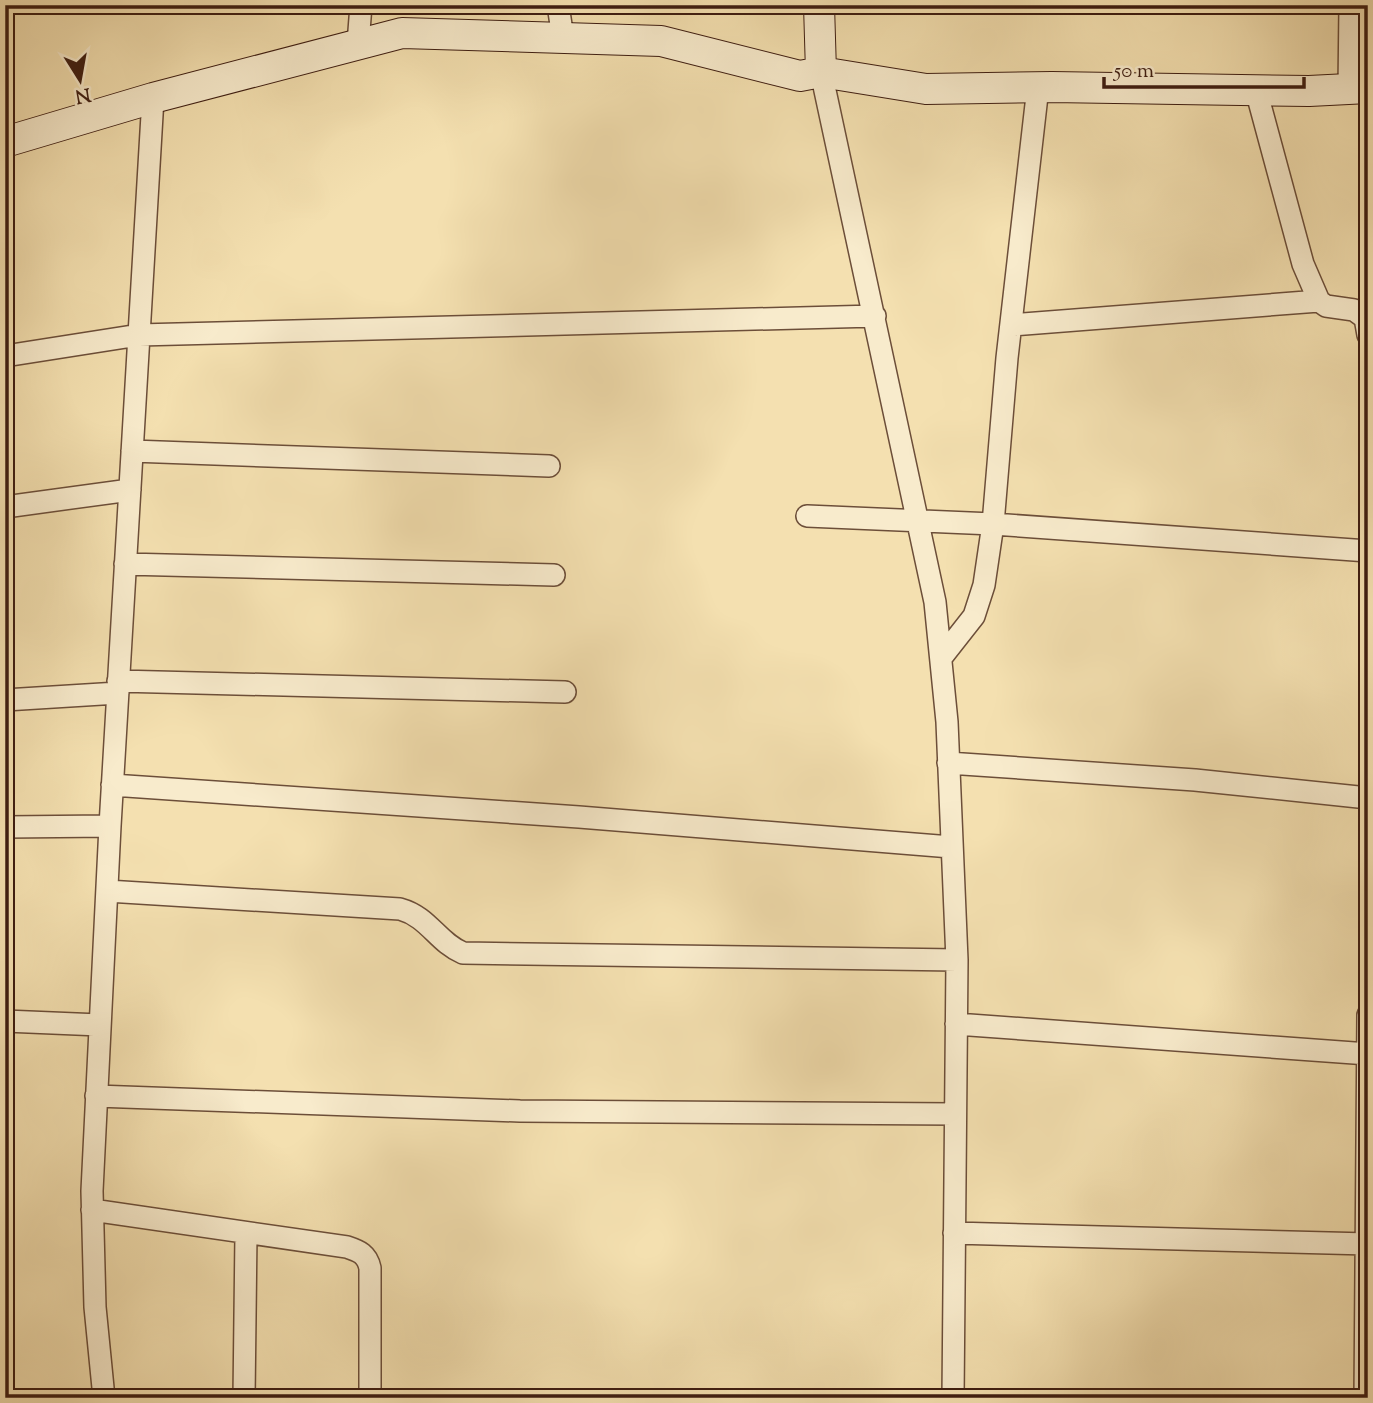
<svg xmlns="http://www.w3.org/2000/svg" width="1373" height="1403" font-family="'Sorts Mill Goudy',serif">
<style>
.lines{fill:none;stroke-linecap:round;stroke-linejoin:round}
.minor-casing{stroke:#6c4e39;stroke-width:24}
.secondary-casing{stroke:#3e1d11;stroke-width:32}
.minor{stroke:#f8ebcc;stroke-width:21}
.secondary{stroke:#f8ebcc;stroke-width:30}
</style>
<rect width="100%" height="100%" fill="#f4e0b0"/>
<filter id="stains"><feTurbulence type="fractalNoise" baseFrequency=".00286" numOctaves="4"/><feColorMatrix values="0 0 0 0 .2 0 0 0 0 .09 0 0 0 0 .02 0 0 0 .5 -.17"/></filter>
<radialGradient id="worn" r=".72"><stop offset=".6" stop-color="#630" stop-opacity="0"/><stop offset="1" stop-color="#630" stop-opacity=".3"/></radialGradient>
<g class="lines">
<defs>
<path id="minor" d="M558,5L563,38
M358,44L361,5
M821,72L935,602L947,722L957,960L953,1398
M1349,89L1350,5
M1256,90L1303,264L1319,301L1326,306L1354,310L1365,318L1368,335
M1011,325L1319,301
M5,356L139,335L875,316
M132,451L549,466
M5,507L130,490
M807,516L993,524L1368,551
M125,564L554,575
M941,658L974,616L984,585L993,524L1007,358L1038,87
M118,681L565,692
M5,700L118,693
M948,763L1195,780L1368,798
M112,785L579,817L951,847
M5,827L110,826
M107,891L400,909C429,917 437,942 463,953L957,960
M5,1021L100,1025
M956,1024L1368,1054
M96,1096L520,1111L955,1114
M92,1210L347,1247C359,1251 367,1254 370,1268V1398
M954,1233L1368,1244
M104,1398L95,1307L92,1191L110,826L153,98
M244,1398L246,1234
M1365,1398L1368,1015"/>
<path id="secondary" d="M819,5L821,72
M5,142L153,98L402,33L661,41L800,76L821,72L926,89L1052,87L1309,91L1368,88"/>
</defs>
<use href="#minor" class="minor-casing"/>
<use href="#secondary" class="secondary-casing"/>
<use href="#minor" class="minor"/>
<use href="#secondary" class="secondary"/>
</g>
<rect width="1373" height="1403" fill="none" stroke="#f4e0b0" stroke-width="28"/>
<rect x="7" y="7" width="1359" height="1389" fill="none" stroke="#3e1d11" stroke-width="3.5"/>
<rect x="14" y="14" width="1345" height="1375" fill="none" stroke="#3e1d11" stroke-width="2"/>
<g transform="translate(80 80) rotate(169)" stroke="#f8ebcc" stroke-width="5" paint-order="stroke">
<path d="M0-5L12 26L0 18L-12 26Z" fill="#3e1d11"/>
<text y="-10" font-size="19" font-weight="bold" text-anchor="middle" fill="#3e1d11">N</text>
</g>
<path d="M1104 77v10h200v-10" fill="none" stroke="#3e1d11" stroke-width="3.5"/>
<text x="1114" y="77" font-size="21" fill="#3e1d11" stroke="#f8ebcc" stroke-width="5" paint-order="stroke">50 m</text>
<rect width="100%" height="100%" filter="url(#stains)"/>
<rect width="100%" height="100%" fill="url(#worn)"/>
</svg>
